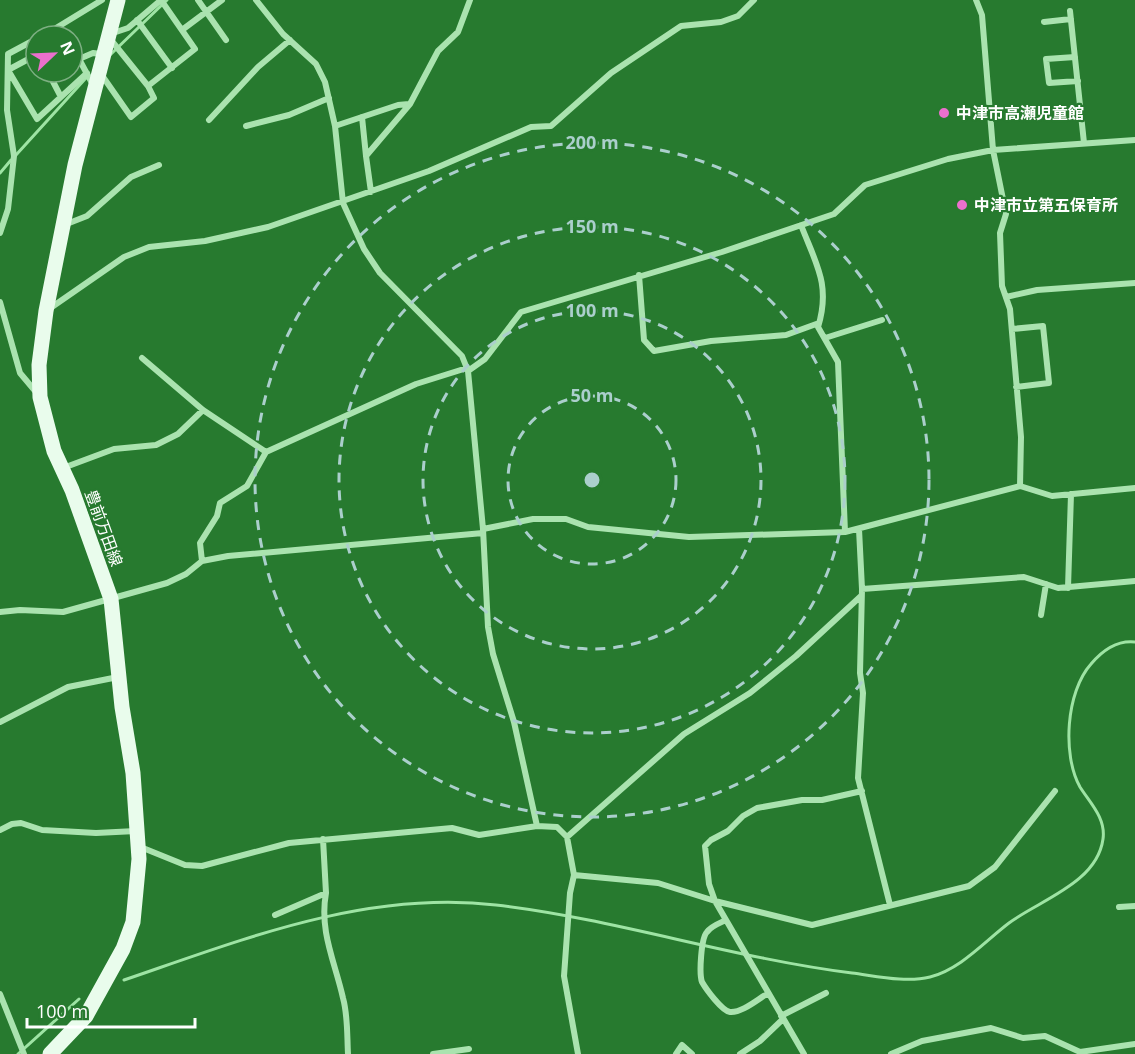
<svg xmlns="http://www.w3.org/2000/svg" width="1135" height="1054" font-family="'Open Sans','Noto Sans JP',sans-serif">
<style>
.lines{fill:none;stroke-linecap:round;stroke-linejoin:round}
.stream{stroke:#9ee4a4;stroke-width:3}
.minor{stroke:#aae3af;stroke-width:6}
.primary{stroke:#e9fcec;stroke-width:15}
.ring{fill:none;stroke:#abcfcc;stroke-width:3;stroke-dasharray:10 8}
.poi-dot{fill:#eb70cd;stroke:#277a2f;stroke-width:2}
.labels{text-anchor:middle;stroke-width:4.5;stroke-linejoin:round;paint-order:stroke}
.poi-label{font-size:16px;font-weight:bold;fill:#fff;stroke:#277a2f;text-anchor:start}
.street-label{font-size:16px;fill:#fff;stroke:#277a2f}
.centre{fill:#abcfcc;stroke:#277a2f;stroke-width:3}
.ring-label{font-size:18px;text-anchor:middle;font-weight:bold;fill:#abcfcc;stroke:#277a2f;stroke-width:4.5;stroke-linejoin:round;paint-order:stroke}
</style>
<rect width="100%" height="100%" fill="#277a2f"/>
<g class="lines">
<path class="stream" d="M110,55L167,0
M16,155L86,78
M0,173L11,160
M124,980C244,939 366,890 496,905C616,919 732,958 852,973C876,976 906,983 930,977C961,969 985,941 1009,923C1040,900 1097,883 1103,839C1106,818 1090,803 1080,787C1062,755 1066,692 1091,664C1102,651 1117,640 1135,642
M18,1054L79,999"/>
<path class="minor" d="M198,0L226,40
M256,0L283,34L316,64L325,82L335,126L343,203L364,249L380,273L462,356L468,371L483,529L488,627L493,654L514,722L537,826L557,827L567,837L574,875L570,893L564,976L578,1054
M976,0L982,15L993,150L1006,214L1000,233L1002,286L1010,309L1021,437L1020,486
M1070,11L1084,143
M137,20L172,68
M1044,22L1071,19
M182,30L222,0
M43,36L102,0
M72,46L79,59L93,53L102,54
M36,55L8,70L37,119L87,73
M1075,57L1046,59L1049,83L1078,81
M79,59L93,85
M48,72L61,97
M101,74L131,117L154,98L148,86L195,49L161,0
M148,86L107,35L128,28L161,0
M362,117L366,156
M209,120L258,67L290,40
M246,126L289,115L329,98
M335,126L398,105L409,104
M371,192L366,156L410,104L438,51L458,32L470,0
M64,225L87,216L131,177L159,165
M801,225C816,264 831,285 818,327L838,362L845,532
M0,233L8,209L14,156L7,110L8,54L36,39
M639,275L644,340L654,351L711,341L786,335L819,323
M1006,297L1037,290L1135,283
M0,302L20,373L36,392
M49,309L124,257L149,247L205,241L268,227L429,171L531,127L551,126L611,73L681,26L721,22L738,16L754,0
M1012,329L1043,326L1049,383L1016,387
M825,338L882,320
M142,358L203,410L266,452
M468,371L485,359L521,312L722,252L834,214L865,185L948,159L993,150L1135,140
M63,468L114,449L156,445L178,434L203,410
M483,529L533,519H566L588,527L689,537L845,532L1020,486L1052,496L1135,488
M859,529L862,589L860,673L863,693L858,778L890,905
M202,561L200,543L217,516L220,503L247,486L266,452L416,384L467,368
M1068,588L1071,494
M862,589L1024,577L1058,588L1135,581
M0,612L20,610L63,612L167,583L186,574L202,561L228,556L483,533
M1041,615L1046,584
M0,722L68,687L118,677
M862,791L822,800H802L757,808L743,816L728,831L711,840L705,846L709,884L715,901L812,925L969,886L995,867L1055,791
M0,830L12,824L21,823L42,830L96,833L136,831
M567,837L684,734L750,693L796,656L861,596
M138,846L185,865L202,866L289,843L452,828L479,835L537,826
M574,875L658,883L715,901L804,1054
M326,893C319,931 335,962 343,998C348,1016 347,1036 348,1054
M1119,907L1135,906
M275,915L326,893L323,839
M726,920C720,923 711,926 707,932C701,938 699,974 702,982C706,989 722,1011 730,1012C742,1013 758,999 767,994
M0,994L24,1054
M781,1016L826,993
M433,1054L469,1049
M676,1054L682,1045L692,1054
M740,1054L760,1041L783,1019
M891,1054L922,1041L991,1028L1023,1038L1045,1036L1080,1052L1135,1044"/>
<path class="primary" d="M50,1054L86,1016L123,949L133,922L139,859L133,773L122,707L111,599L72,490L54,451L40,397L39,365L46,311L75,165L118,0"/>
</g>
<g class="ring">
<circle cx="592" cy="480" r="84"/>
<circle cx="592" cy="480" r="169"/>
<circle cx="592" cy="480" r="253"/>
<circle cx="592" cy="480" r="337"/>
</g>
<g class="poi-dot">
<circle cx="944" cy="113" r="6"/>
<circle cx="962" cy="205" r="6"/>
</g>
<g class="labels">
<g class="poi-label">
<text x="956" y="119">中津市高瀬児童館</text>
<text x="974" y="211">中津市立第五保育所</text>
</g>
<g class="street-label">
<text transform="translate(104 528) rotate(70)" y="6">豊前万田線</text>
</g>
</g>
<circle cx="592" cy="480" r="9" class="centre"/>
<g class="ring-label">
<text x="592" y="149">200 m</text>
<text x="592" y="233">150 m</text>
<text x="592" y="317">100 m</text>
<text x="592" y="402">50 m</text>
</g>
<g transform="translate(54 54) rotate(67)"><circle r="28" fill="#277a2f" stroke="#7daf82" stroke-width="1.5"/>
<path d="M0-4.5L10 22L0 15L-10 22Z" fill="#eb70cd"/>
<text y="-9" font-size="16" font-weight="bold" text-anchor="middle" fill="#ffffff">N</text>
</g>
<path d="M27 1018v9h168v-9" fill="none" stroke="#ffffff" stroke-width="3"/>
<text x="36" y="1018" font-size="18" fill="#ffffff" stroke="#277a2f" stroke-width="4.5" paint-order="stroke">100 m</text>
</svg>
